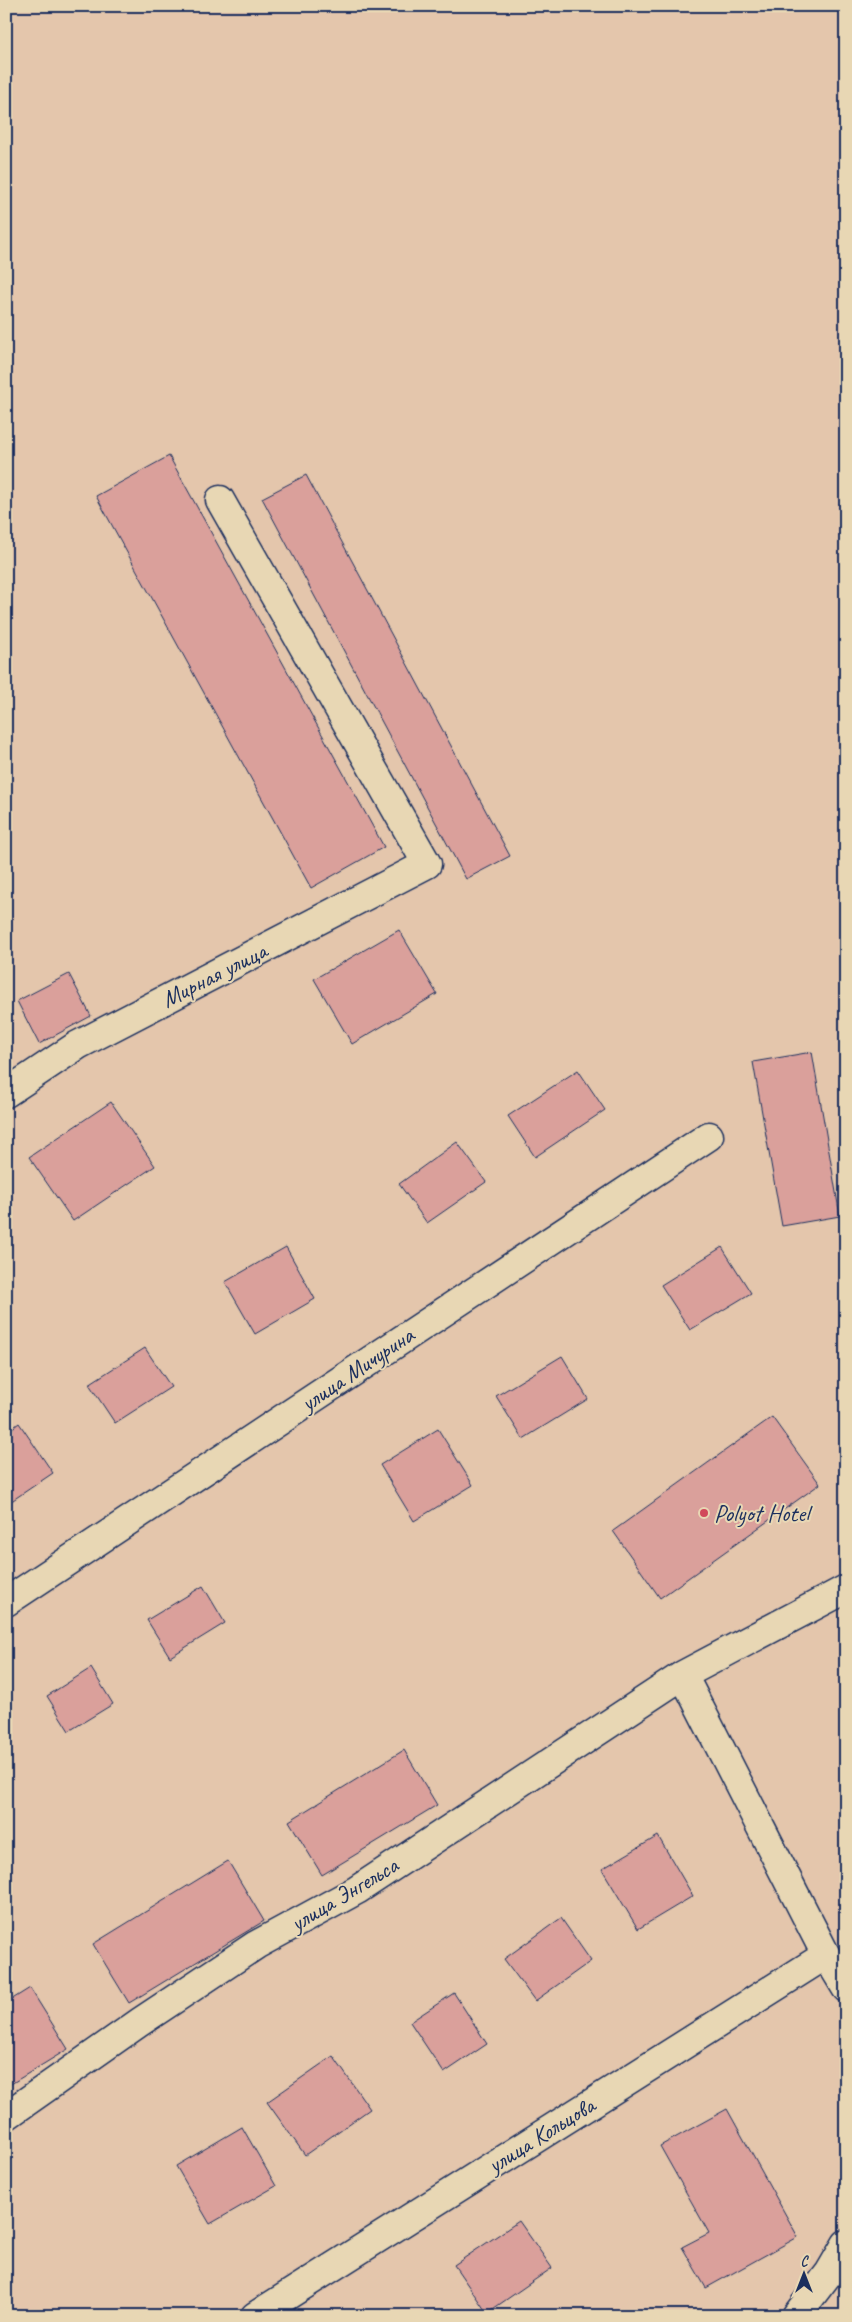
<svg xmlns="http://www.w3.org/2000/svg" width="852" height="2322" font-family="Caveat,sans-serif">
<style>
.building{fill:#daa09b;stroke:#1b2f5e}
.lines{fill:none;stroke-linecap:round;stroke-linejoin:round}
.minor-casing{stroke:#1b2f5e;stroke-width:31}
.minor{stroke:#e8d7b4;stroke-width:28}
.poi-dot{fill:#d1495b;stroke:#e8d7b4;stroke-width:2}
.labels{text-anchor:middle;stroke-width:4;stroke-linejoin:round;paint-order:stroke}
.street-label{font-size:24px;fill:#1b2f5e;stroke:#e8d7b4}
.poi-label{font-size:24px;fill:#1b2f5e;stroke:#e8d7b4;text-anchor:start}
</style>
<rect width="100%" height="100%" fill="#e4c6ac"/>
<filter id="ink" filterUnits="userSpaceOnUse"><feTurbulence type="fractalNoise" baseFrequency=".02" numOctaves="2"/><feDisplacementMap in="SourceGraphic" scale="10" xChannelSelector="R" yChannelSelector="G"/><feConvolveMatrix kernelMatrix="1 2 1 2 8 2 1 2 1" color-interpolation-filters="sRGB"/></filter>
<g filter="url(#ink)">
<path class="building" d="M169,456L384,847L311,888L96,496Z
M306,475L510,856L466,879L262,498Z
M399,930L437,994L352,1044L314,979Z
M69,974L91,1016L39,1044L17,1001Z
M812,1052L840,1216L782,1226L753,1062Z
M578,1070L605,1110L535,1157L508,1116Z
M111,1102L155,1166L73,1221L29,1157Z
M457,1142L486,1182L427,1223L399,1184Z
M286,1247L315,1299L255,1334L225,1282Z
M722,1247L751,1293L690,1330L661,1285Z
M145,1348L171,1387L115,1423L89,1384Z
M562,1356L588,1399L523,1439L496,1396Z
M772,1417L820,1484L660,1598L613,1531Z
M19,1423L53,1473L10,1502L6,1497V1433Z
M438,1429L473,1485L414,1521L380,1465Z
M203,1586L225,1623L170,1657L147,1620Z
M91,1668L113,1704L69,1731L47,1696Z
M404,1750L437,1805L322,1875L289,1821Z
M658,1836L693,1896L638,1929L602,1869Z
M228,1861L264,1921L129,2003L93,1944Z
M561,1918L591,1961L535,2001L504,1959Z
M30,1988L68,2049L6,2087V2003Z
M454,1993L487,2044L444,2073L410,2022Z
M333,2056L370,2109L305,2155L267,2102Z
M727,2109L798,2237L706,2288L682,2247L709,2233L660,2146Z
M242,2127L276,2186L210,2224L176,2166Z
M519,2221L552,2268L487,2313L454,2265Z"/>
<g class="lines">
<defs>
<path id="minor" d="M6,1093L78,1045L427,864L220,500
M846,1589L683,1675L826,1955L846,1988
M6,1602L709,1136
M6,2116L140,2022L256,1945L357,1890L683,1675
M255,2316L826,1955
M796,2316L829,2273L846,2244"/>
</defs>
<use href="#minor" class="minor-casing"/>
<use href="#minor" class="minor"/>
</g>
</g>
<circle class="poi-dot" cx="704" cy="1513" r="5"/>
<g class="labels">
<g class="street-label">
<text transform="translate(214 975) rotate(-27)" y="8">Мирная улица</text>
<text transform="translate(357 1369) rotate(-34)" y="8">улица Мичурина</text>
<text transform="translate(344 1894) rotate(-31)" y="8">улица Энгельса</text>
<text transform="translate(541 2135) rotate(-32)" y="8">улица Кольцова</text>
</g>
<g class="poi-label">
<text x="714" y="1521">Polyot Hotel</text>
</g>
</g>
<rect width="852" height="2322" fill="none" stroke="#e8d7b4" stroke-width="25"/>
<rect x="12" y="12" width="827" height="2297" fill="none" stroke="#1b2f5e" stroke-width="2" filter="url(#ink)"/>
<g transform="translate(804 2274)" stroke="#e8d7b4" stroke-width="4" paint-order="stroke">
<path d="M0-4L9 19L0 12L-9 19Z" fill="#1b2f5e"/>
<text y="-8" font-size="14" font-weight="bold" text-anchor="middle" fill="#1b2f5e">С</text>
</g>
</svg>
